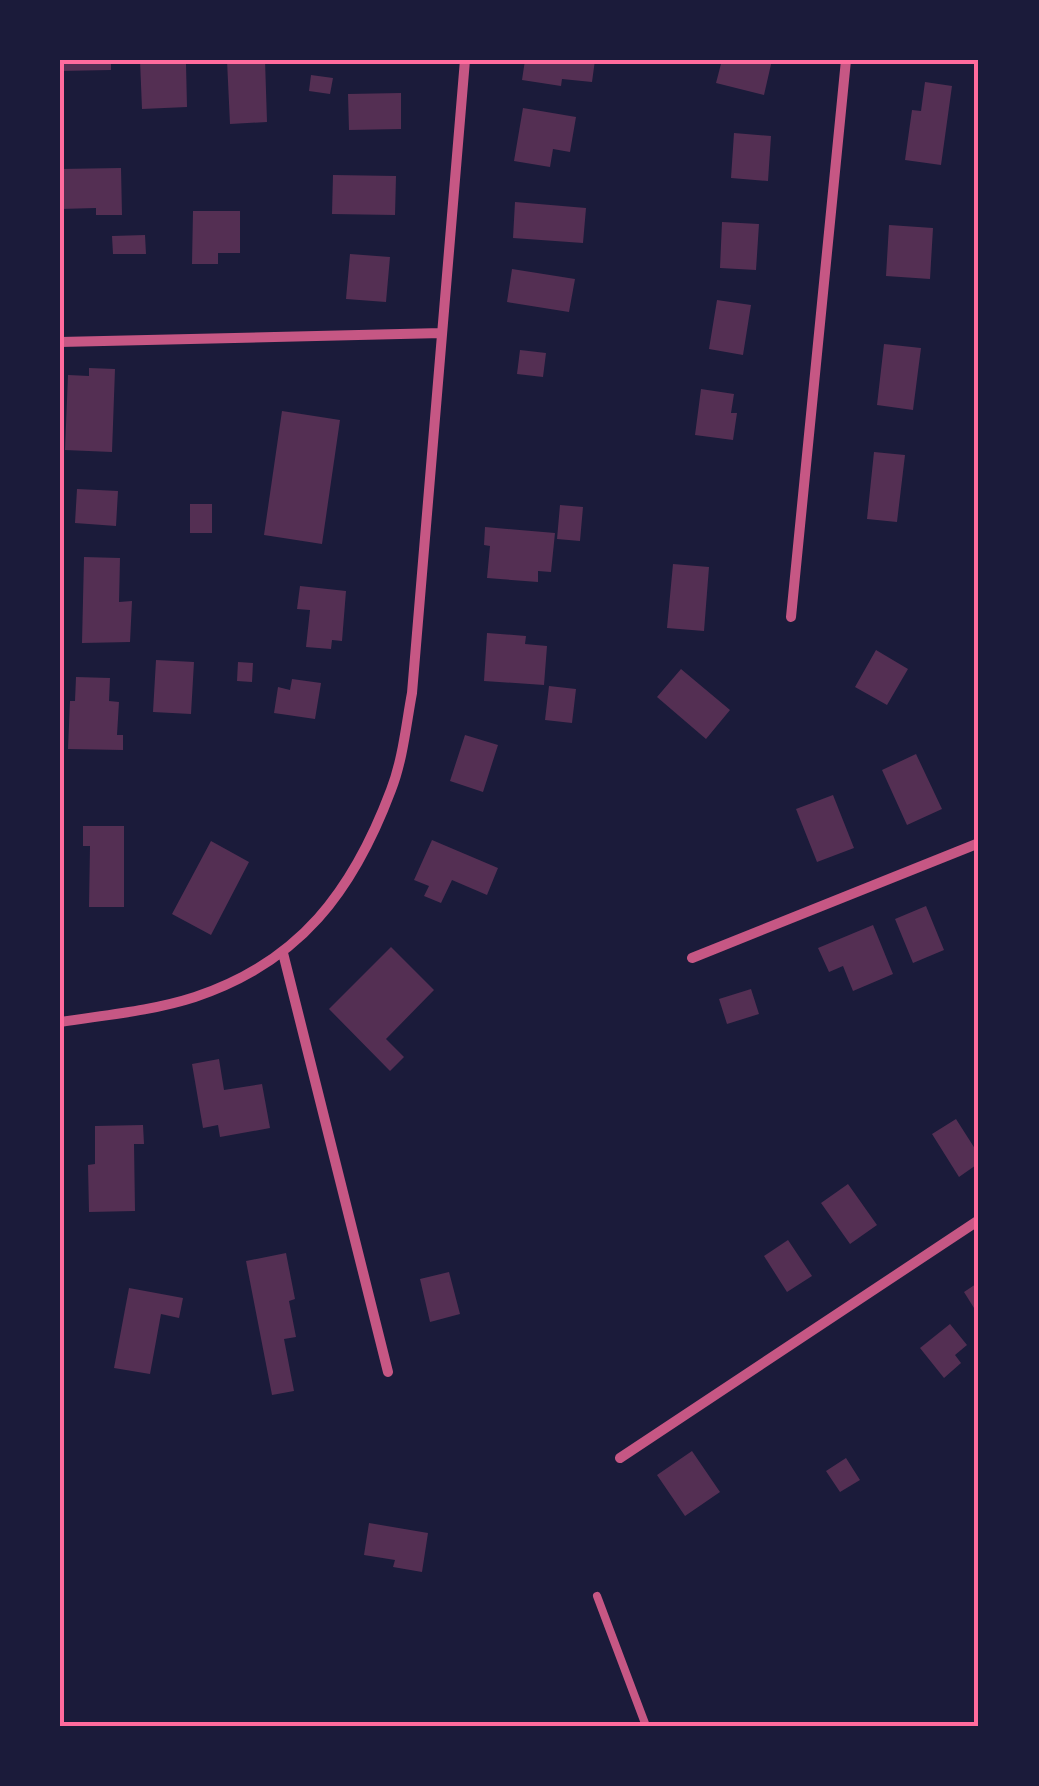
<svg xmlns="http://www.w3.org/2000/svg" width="1039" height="1786" font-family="Signika,sans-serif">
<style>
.building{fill:#542f53}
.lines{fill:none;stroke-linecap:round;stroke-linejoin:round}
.service{stroke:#c65784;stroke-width:8}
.minor{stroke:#c65784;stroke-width:10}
.neatline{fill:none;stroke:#ff6b9d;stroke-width:4}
</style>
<rect width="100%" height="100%" fill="#1b1b3a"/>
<path class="building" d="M60,60H111V70L60,71Z
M140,60H195V64H186L187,107L142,109Z
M227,60H265L267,122L230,124Z
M525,60H595L592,82L562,79L561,86L522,80Z
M722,60H772L764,95L716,83Z
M311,75L333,78L330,94L309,91Z
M925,82L952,86L941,165L905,160L912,110L921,111Z
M401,93V129L349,130L348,94Z
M523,108L576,117L570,152L553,149L550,167L514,161Z
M734,133L771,136L768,181L731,178Z
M121,168L122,215H96V208L60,209V169Z
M333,175L396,176L395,215L332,214Z
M515,202L586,208L583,243L513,238Z
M193,211H240V253H218V264H192Z
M722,222L759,224L756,270L720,268Z
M889,225L933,228L930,279L886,276Z
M145,235L146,254H113L112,236Z
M350,254L390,257L386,302L346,299Z
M512,269L575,279L569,312L507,302Z
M717,300L751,305L743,355L709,349Z
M884,344L921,348L913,410L877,405Z
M520,350L546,353L543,377L517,374Z
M89,368L115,369L112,452L65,450L68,375L89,376Z
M701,389L734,394L731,413H737L733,440L695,435Z
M282,411L340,420L322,544L264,535Z
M874,452L905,455L897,522L867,519Z
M77,489L118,491L116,526L75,523Z
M190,504H212V533H190Z
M560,505L583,507L580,541L557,539Z
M485,527L555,533L551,572L538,571V582L487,578L490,546L484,545Z
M84,557L120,558L119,602L132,601L130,642L82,643Z
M673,564L709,567L704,631L667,628Z
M300,586L346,591L342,641L332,640L331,649L306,647L310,610L297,609Z
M487,633L526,636L525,644L547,646L544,685L484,681Z
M876,650L908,669L887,705L855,687Z
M156,660L194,662L191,714L153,712Z
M238,662L253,663L252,682L237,681Z
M681,669L730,710L706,739L657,697Z
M76,677L110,678L109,701L119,702L117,735H123V750L68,749L70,701H75Z
M292,679L321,683L315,719L274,713L278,687L290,690Z
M549,686L576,689L572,723L545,720Z
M465,735L498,745L483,792L450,781Z
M916,754L942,809L907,825L882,770Z
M833,795L854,848L817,862L796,809Z
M83,826H124V907H89L90,846H83Z
M432,840L498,868L487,895L452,880L441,903L424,896L429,886L414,880Z
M211,841L249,862L211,935L172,914Z
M926,906L944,950L913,963L895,919Z
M873,925L893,974L853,991L843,966L829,972L818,948Z
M391,947L434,990L386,1039L404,1057L390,1071L329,1009Z
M751,989L759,1014L727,1024L719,999Z
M219,1059L224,1090L262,1084L270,1128L220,1137L218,1125L203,1128L192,1064Z
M956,1119L979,1155V1163L959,1177L932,1134Z
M143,1125L144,1144H134L135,1211L89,1212L88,1165L95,1164V1126Z
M848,1184L877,1225L850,1244L821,1203Z
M788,1240L812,1276L787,1292L764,1256Z
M286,1253L295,1299L289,1301L296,1337L284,1339L294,1391L272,1395L246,1261Z
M449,1272L460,1314L430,1322L420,1279Z
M979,1282V1316L964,1292Z
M129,1288L183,1298L179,1318L161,1314L150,1374L114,1368Z
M950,1324L967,1345L955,1355L961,1363L944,1378L920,1348Z
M692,1451L720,1492L685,1516L657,1475Z
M846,1458L860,1480L840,1492L826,1471Z
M369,1523L428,1533L422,1572L393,1567L395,1560L364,1555Z"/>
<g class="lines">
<path class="service" d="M597,1596L646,1726"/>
<path class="minor" d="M60,342L442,333
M791,617L846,60
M283,953L388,1372
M692,958L979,843
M60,1022C105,1015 152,1011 195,997C300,962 353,891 391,790C403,759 406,725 412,693L465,60
M620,1458L979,1220"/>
</g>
<rect width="1039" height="1786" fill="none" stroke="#1b1b3a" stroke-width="125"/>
<rect x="62" y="62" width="914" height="1662" class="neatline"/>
</svg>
